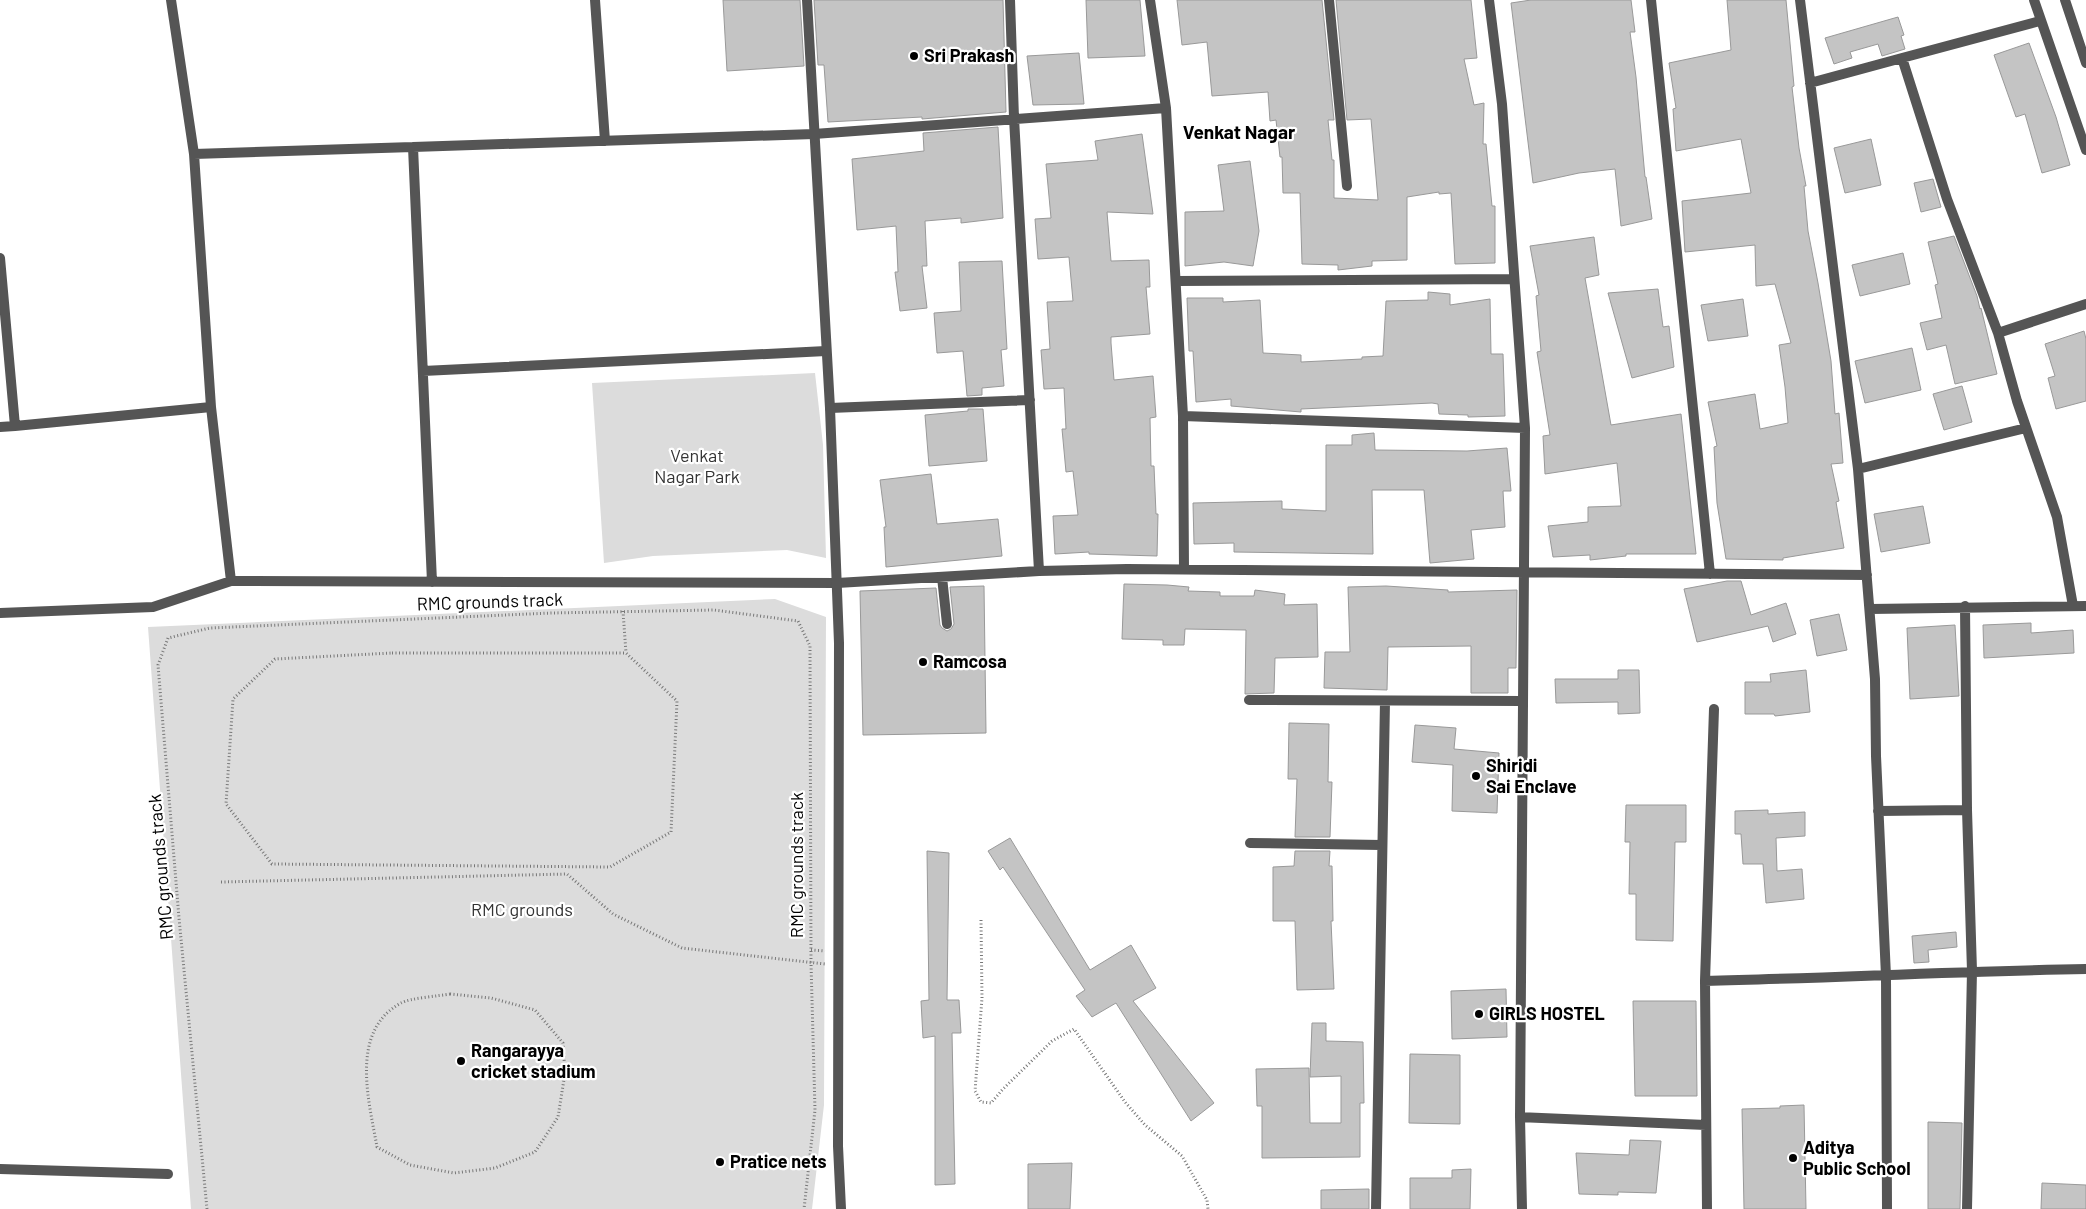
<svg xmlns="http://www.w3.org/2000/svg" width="2086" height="1209" font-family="Barlow,sans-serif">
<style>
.green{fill:#dcdcdc}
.building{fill:#c4c4c4;stroke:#999}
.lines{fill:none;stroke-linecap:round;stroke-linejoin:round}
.path{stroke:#777;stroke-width:3;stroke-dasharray:1 2.5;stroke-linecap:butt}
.service{stroke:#555;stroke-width:10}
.minor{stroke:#555;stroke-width:10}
.tertiary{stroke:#555;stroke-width:10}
.poi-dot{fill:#000;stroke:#fff;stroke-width:2}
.labels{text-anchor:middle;stroke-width:4.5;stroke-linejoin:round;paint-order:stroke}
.poi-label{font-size:18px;font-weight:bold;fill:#000;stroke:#fff;text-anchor:start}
.park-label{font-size:18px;fill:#333;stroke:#fff}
.street-label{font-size:18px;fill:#000;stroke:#fff}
.neighbourhood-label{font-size:19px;font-weight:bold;fill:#000;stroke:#fff}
</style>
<rect width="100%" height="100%" fill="#fff"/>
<path class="green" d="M815,373L823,445L826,558L787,550L653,556L604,563L592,383Z
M775,599L826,617L824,1105L812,1209H191L148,627Z"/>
<path class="building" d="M723,0H800L804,66L727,71Z
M814,0H1003L1006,112L922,119V117L828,122L824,65H818Z
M1086,0H1140L1145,56L1088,58Z
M1177,0H1322L1334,120H1328L1332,160H1334V198L1378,200L1371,119L1347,120L1336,0H1471L1477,58L1464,59L1474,105L1484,103L1483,144H1486L1492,206H1495V263L1455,264L1451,193L1439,194V192L1407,197V260L1372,261V266L1338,270V265L1302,264L1300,193H1283L1282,157H1280L1276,120L1270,121L1268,92L1212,96L1207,42L1182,45Z
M1531,0H1631L1635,32H1630L1636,77L1645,177H1646L1652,219L1621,226L1615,169L1579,173L1533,183L1511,3Z
M1727,0H1786L1794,86L1792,87L1799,148L1806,186H1804L1808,231L1818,283L1831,361L1835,414L1839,413L1843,463L1831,464L1839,501L1836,502L1844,548L1783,558V560L1726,559L1717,503L1714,447L1717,446L1708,402L1755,394L1760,429L1788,423L1785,387L1779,345L1791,343L1775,284L1756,286L1755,245L1685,252L1682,201L1751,193L1741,139L1676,151L1673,109L1676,108L1669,63L1731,50Z
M1898,17L1904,35L1901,36L1905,49L1882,56L1878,44L1850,52L1852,58L1834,64L1825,38Z
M2029,43L2056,117L2070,165L2042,173L2025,114L2016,117L1994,55Z
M1079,53L1084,104L1033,105L1027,56Z
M998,127L1003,218L961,223V218L925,221L927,266H922L927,308L900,311L895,272H898L896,226L857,230L852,159L924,151L923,133Z
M1142,134L1153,214L1107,212L1111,261L1149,260L1150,287H1146L1150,334L1111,337V343L1114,380L1153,376L1156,417L1150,418L1151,466H1154L1156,514H1158L1157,556L1089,554V552L1055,554L1053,516L1078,515L1073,471L1066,472L1062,429H1066L1064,388L1044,389L1041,350L1050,349L1047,302L1073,301L1069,257L1038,259L1035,219L1051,218L1046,164L1098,160L1095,141Z
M1871,139L1881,185L1845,193L1834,148Z
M1250,161L1259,231L1253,266L1224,262L1185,266V212L1224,211L1218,165Z
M1933,179L1941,207L1921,212L1914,183Z
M1954,236L1977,296L1980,309L1981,308L1997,374L1955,384L1946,345L1927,350L1920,323L1942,318L1935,285L1938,284L1928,242Z
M1594,237L1599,275L1585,278L1611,425L1681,414L1696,554H1626V556L1590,560V555L1553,557L1548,526L1588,522V507L1621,506L1617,463L1545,474L1543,436L1550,435L1537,352L1541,351L1536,296L1539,295L1530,246Z
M1903,253L1910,284L1860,296L1852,265Z
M1002,261L1007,349L1001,350L1004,386L982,388V395L967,396L963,351L937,353L934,313L961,311L959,262Z
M1658,289L1663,327L1669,326L1674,367L1632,378L1608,293Z
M1428,292L1450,294V305L1490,299L1491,354H1503L1505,416L1468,417V415L1439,414L1438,404L1432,403L1301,409V412L1231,406V399L1196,402L1193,351H1189L1187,298H1223V302L1260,300L1263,353L1301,355V362L1362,359V357L1383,356L1386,301L1428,300Z
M1743,299L1748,336L1708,341L1701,305Z
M2084,331L2086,339V401L2056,409L2048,378L2055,376L2045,344Z
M1912,348L1921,390L1865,403L1855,361Z
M1962,386L1972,422L1944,430L1933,394Z
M968,409H983L987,461L929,466L925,415L968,411Z
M1374,433L1375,450L1467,451L1507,448L1511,491H1503L1505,527L1471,530L1474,559L1430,563L1424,490H1372L1373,554L1234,552V543L1194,544L1193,503L1282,501V509L1326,511V445H1352V435Z
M931,474L937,524L998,519L1002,556L886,567L884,527H886L880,480Z
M1923,506L1930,543L1881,552L1874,514Z
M1727,581H1741L1751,615L1786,603L1796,634L1773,642L1768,626L1697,642L1684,589Z
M1124,584L1167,585L1189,587L1188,591L1220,592V596H1254L1255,590L1285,594L1284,605L1317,604L1318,657L1275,658L1274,693L1245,694L1246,630L1185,629L1184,645H1163V640L1122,639Z
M984,586L986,733L863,735L860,591L936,588L940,625L942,628L947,631L951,629L954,624L950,587Z
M1386,586L1448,590V592L1517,590L1516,668H1508V693H1471V646L1388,647L1387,690L1324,688L1325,652H1350L1348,587Z
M1839,614L1847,650L1817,656L1810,620Z
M2031,623V633L2073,630L2074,653L1984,658L1983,625Z
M1955,625L1959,696L1910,699L1907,628Z
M1618,670H1639L1640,713L1618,714V702L1556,703L1555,679H1618Z
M1806,670L1810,712L1775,716L1774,714H1745V682H1771L1770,674Z
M1289,723L1329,724L1328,782H1332L1330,837H1295L1297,779H1288Z
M1415,725L1456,728L1454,749L1499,753L1497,813L1452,811L1453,765L1412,762Z
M1626,805H1686V842H1675L1673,941L1636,940V894H1629L1630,842H1625Z
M1768,810V814L1805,812V836L1776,838L1777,871L1802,869L1804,899L1766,903L1763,864H1743L1741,834H1735V811Z
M1010,838L1090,970L1131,945L1156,988L1133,1001L1214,1103L1191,1121L1116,1003L1092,1017L1076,996L1085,990L1003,867L1000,870L988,851Z
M927,851L949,853L947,1000H959L961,1033H952L955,1184L935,1185V1036L923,1038L921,1001L929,1000Z
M1295,851H1330L1329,866H1332L1333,921H1331L1334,989L1297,990L1295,921H1273V867L1294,866Z
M1956,932L1957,947L1928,950L1929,962L1914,963L1912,936Z
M1506,989L1507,1037L1452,1039L1451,991Z
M1633,1001H1696L1697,1096H1635Z
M1312,1023H1326V1041L1363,1042L1364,1103H1360V1157L1262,1158V1106H1257L1256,1069L1309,1068L1310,1123H1341V1076L1310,1077Z
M1410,1054L1460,1055V1124L1409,1123Z
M1804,1105L1806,1209H1744L1742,1109L1780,1108V1106Z
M1928,1122L1962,1123L1960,1209H1928Z
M1630,1140L1661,1141L1656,1193L1618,1192V1195L1579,1194L1576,1153L1629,1155Z
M1072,1163L1070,1209H1028V1164Z
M1471,1169L1470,1209H1410V1178H1452V1170Z
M2042,1183L2086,1185V1209H2041Z
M1369,1189V1209H1321V1190Z"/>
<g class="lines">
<path class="path" d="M623,611L626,653
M392,653H626L677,701L671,832L610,867L272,864L226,804L233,699L275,659Z
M221,882L567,874L613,914L682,948L825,964
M981,920L982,998L975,1091L981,1102L991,1103L1003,1089L1052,1041L1074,1029L1125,1102L1145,1125L1182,1156L1207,1200L1208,1209
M811,950L825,951
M450,994L491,998L535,1010L563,1043L565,1073L558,1117L535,1152L495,1168L454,1173L410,1165L377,1147C369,1101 349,1031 401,1003C410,998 439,996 450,994Z
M207,1209L179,918L158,665L168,638L210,628L551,613L714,610L798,621L810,646L811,963L815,1110L804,1209"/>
<path class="service" d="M0,1169L168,1174"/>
<path class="minor" d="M171,0L194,154L211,407L231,581
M595,0L605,141
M1010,0L1014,118L1039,571
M1329,0L1347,186
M1489,0L1502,104L1525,428L1520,1117L1522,1209
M1651,0L1710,574
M1800,0L1858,469
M2040,21L1902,58L1947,199L1998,333L2017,401L2057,517L2073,606
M1810,83L1902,58
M1166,108L1183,416L1525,428
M194,154L413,147
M0,258L15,426L0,427
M1176,281L1514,279
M1998,333L2086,304
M423,371L826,351
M830,408L1030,400
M1183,416L1184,569
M15,426L211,407
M942,577L947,624
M432,582L413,147L814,134L1166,108L1150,0
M1965,606L1967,810L1972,971L1967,1209
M1870,609L2086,606
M0,613L153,607L231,581L837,583L1039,571L1127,569L1867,575
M1249,700L1523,701
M1714,709L1705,981C1832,978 1959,971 2086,969
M1878,811L1967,810
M1250,843L1382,845
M1705,981L1707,1209
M1520,1117L1706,1125
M1376,1209L1385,701
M1887,1209L1886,976L1876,756L1875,679L1858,469L2026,428"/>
<path class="tertiary" d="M807,0L830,408L839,643L838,1146L841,1209
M2034,0L2086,150
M2065,0L2086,63"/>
</g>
<g class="poi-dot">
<circle cx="914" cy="56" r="5"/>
<circle cx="923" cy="662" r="5"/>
<circle cx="1476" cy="776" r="5"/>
<circle cx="1479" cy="1014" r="5"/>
<circle cx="461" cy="1061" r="5"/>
<circle cx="1793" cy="1158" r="5"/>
<circle cx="720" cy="1162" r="5"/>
</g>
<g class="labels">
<g class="poi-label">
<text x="924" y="62">Sri Prakash</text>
<text x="933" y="668">Ramcosa</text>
<text x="1486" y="772">Shiridi<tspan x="1486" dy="21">Sai Enclave</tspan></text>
<text x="1489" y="1020">GIRLS HOSTEL</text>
<text x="471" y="1057">Rangarayya<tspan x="471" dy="21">cricket stadium</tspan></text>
<text x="1803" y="1154">Aditya<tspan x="1803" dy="21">Public School</tspan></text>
<text x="730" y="1168">Pratice nets</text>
</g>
<g class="park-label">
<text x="697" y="462">Venkat<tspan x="697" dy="21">Nagar Park</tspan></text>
<text x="522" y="916">RMC grounds</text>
</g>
<g class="street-label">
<text transform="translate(490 602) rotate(-2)" y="6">RMC grounds track</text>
<text transform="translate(797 865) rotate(-90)" y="6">RMC grounds track</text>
<text transform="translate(161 867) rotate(-95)" y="6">RMC grounds track</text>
</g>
<g class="neighbourhood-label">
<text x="1239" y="139">Venkat Nagar</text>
</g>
</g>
</svg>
